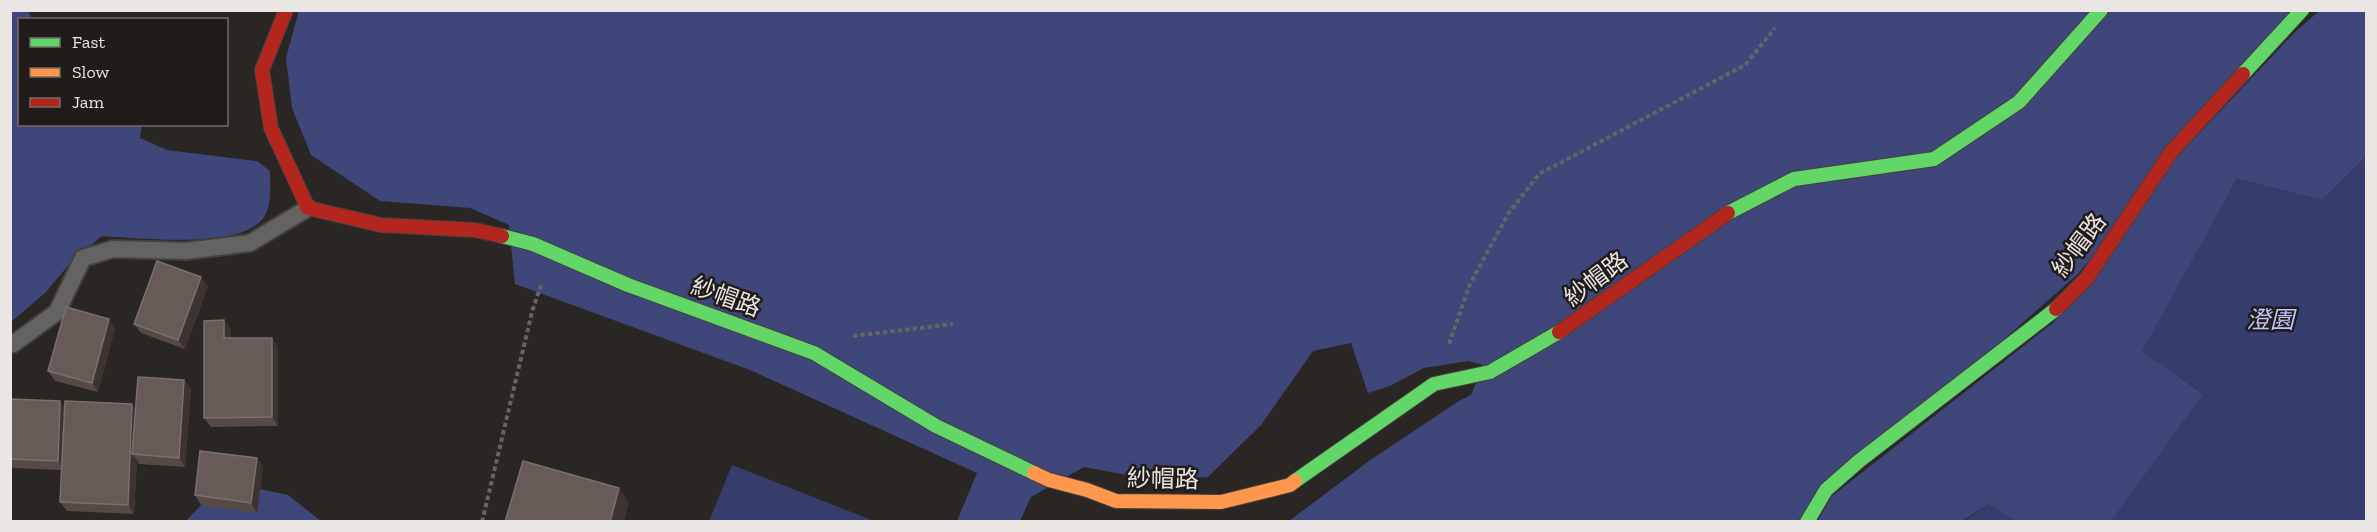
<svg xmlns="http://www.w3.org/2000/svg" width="2377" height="532" font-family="'Zilla Slab','Noto Sans TC',serif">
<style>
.green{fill:#363c6c}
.forest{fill:#3f4679}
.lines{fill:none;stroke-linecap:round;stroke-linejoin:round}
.lane-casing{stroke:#434140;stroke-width:20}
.fast-casing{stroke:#434140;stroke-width:16}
.slow-casing{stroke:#434140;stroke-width:16}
.jam-casing{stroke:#434140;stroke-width:16}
.path{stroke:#656464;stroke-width:4;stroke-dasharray:4.5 3;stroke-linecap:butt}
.lane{stroke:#646362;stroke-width:16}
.fast{stroke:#63d668;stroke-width:14}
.slow{stroke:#ff974d;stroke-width:14}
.jam{stroke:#b3261e;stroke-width:14}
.wall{fill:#564a46}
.shaded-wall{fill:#3d3431}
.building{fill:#665b57;stroke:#7a706d;stroke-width:1.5}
.labels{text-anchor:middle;stroke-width:5;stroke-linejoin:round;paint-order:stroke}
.street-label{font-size:24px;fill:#e9e6e4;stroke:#211b1a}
.park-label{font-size:24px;font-style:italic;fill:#bac6fc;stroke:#211b1a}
</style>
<rect width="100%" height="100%" fill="#292624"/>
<path class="green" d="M2366,157V521L2109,522L2202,393L2141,351L2237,179L2322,200Z
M732,465L874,521H709Z
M1989,504L2015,521L1962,522Z"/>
<path class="forest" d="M299,10L2292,11L2078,274L1796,522L1289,521L1369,461L1459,401L1471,395L1483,365L1468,361L1424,368L1390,386L1368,393L1351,343L1313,351L1261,425L1208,477L1153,480L1084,467L1031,497L1020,521H957L977,473L750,370L515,284L509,225L470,208L380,201L311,155L292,108L286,58Z
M11,11H28L32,19L20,20V124L142,125L140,138L167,150L257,161L270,171C270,186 272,205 264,217C243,250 137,238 102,236L73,260L45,293L11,322Z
M2319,11H2366V157L2322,200L2237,179L2142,351L2203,394L2111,521H2015L1989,504L1962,521L1817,522L1832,496L2054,322L2174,160L2294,33Z
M260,489L288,495L321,521L185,522L201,505Z"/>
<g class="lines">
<defs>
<path id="lane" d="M13,344L57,312L83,258L113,249L186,251L250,243L308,208"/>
<path id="fast" d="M2243,74L2302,10
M1728,213L1794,179L1934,159L2019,102L2101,10
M502,236L533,244L628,285L814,353L936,426L1034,473
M1295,481L1434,384L1490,372L1559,332
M1807,522L1826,490L1859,461L2056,309"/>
<path id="slow" d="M1034,473L1049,480L1087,490L1116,501L1221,502L1290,485L1295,481"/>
<path id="jam" d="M286,10L262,70L271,128L308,208L381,225L475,230L502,236
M2056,309L2087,278L2171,152L2243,74
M1559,332L1728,213"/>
</defs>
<use href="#lane" class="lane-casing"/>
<use href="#fast" class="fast-casing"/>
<use href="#slow" class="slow-casing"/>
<use href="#jam" class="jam-casing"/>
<path class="path" d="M853,336L953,324
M1449,344L1470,284L1508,214L1539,174L1745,65L1775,28
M482,522L532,312L541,285"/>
<use href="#lane" class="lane"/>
<use href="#fast" class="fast"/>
<use href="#slow" class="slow"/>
<use href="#jam" class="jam"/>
</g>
<path class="wall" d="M208,286L185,349L141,333L134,324Z
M224,320L231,330V338L278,347V426L211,427L204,418Z
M115,328L98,392L55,381L48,371Z
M184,380L191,390L185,467L139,464L137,460L134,514L67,511L60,502L62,470L13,468L10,464V399L64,407L132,404L136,409Z
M257,458L263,468L257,513L201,505L195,495Z"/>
<path class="shaded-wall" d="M201,277L208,286L185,349L178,340Z
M109,319L115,328L98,392L92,383Z
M224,320L231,330V347L224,338Z
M272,338L278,347V426L272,417Z
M184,380L191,390L185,467L179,458Z
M60,401L67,410L65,470L58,461Z
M132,404L139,413L132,454L137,460L134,514L128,505Z
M257,458L263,468L257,513L251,503Z
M619,488L629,502L624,522H610Z"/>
<path class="building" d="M157,261L201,277L178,340L134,324Z
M66,307L109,319L92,383L48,371Z
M224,320V338H272V417L204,418V321Z
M138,377L184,380L179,458L132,454Z
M10,399L60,401L58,461L10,459Z
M65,401L132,404L128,505L60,502Z
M200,451L257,458L251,503L195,495Z
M523,461L619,488L610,522H505Z"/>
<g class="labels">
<g class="street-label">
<text transform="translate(2079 245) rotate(-53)" y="8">紗帽路</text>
<text transform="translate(1596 279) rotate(-37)" y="8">紗帽路</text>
<text transform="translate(726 297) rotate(20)" y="8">紗帽路</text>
<text transform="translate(1163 479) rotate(1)" y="8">紗帽路</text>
</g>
<g class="park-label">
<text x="2270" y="328">澄園</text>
</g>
</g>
<rect width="2377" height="532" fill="none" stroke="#e9e6e4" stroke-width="24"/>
<rect x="18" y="18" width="210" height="108" fill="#211b1a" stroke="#716c6b" stroke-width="1.5"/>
<rect x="30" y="38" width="30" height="9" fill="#63d668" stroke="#716c6b" stroke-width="1.5"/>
<text x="72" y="48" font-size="18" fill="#e9e6e4">Fast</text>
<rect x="30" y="68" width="30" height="9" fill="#ff974d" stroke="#716c6b" stroke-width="1.5"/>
<text x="72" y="78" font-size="18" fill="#e9e6e4">Slow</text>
<rect x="30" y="98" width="30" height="9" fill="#b3261e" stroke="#716c6b" stroke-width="1.5"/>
<text x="72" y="108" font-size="18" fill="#e9e6e4">Jam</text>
</svg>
